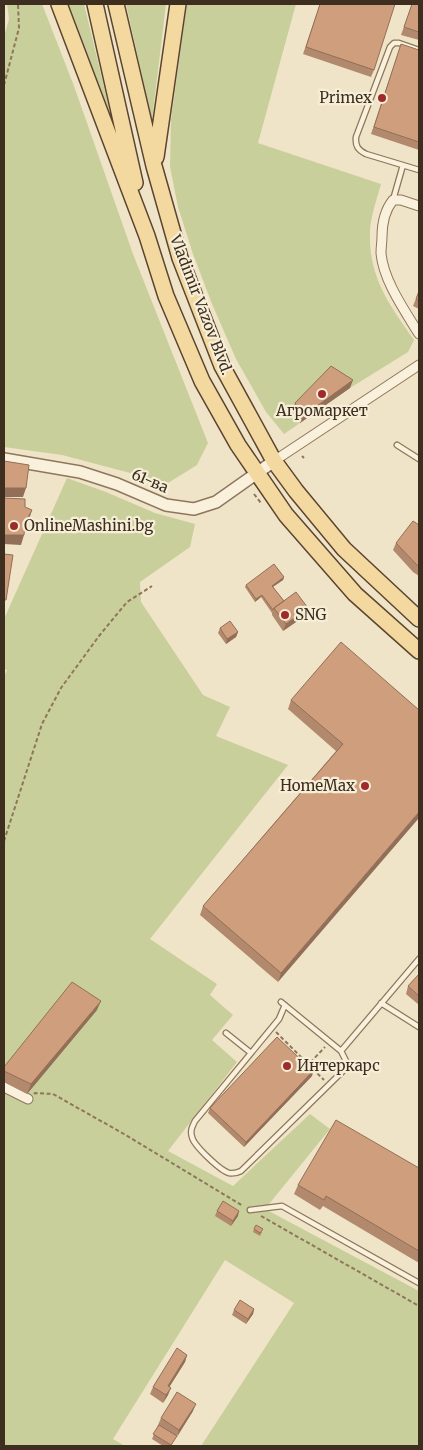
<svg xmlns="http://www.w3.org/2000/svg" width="423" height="1450" font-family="Merriweather,serif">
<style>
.green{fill:#c9cf9b}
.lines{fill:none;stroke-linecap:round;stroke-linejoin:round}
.service-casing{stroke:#8d765c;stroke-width:7}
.minor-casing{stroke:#8d765c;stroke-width:11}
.tertiary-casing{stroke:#8d765c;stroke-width:14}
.primary-casing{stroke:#5b4430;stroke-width:18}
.path{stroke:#8d765c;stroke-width:2;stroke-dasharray:4 2.5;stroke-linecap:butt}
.service{stroke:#faf1dc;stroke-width:4.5}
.minor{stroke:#faf1dc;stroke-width:9}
.tertiary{stroke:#faf1dc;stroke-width:11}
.primary{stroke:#f3d9a0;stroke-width:15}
.wall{fill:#b2896c}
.shaded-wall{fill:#916f58}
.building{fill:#cf9f7d;stroke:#916f58}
.poi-dot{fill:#9e2a2b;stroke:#f7eed8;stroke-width:2}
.labels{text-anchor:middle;stroke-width:4.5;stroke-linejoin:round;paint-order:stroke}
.poi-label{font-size:15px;fill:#3d2e20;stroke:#f7eed8;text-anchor:start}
.street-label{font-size:15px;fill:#3d2e20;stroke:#f7eed8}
</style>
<rect width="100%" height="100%" fill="#f0e4c8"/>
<path class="green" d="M7,4H42L74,86L133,254L208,443L197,465L168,483L62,455L4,447V37L9,19Z
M68,4H84L111,116L74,18Z
M126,4H166L152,120Z
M187,4H296L258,143L381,184C377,198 371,216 370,230C368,277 389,304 414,340L408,352L350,388L328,374L293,411L300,423L284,434L266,412L236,359L212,304L193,254L178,207L170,167L171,119Z
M67,478L106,492L155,513L195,524L190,547L140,582L141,602L203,695L230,707L216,736L288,765L150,939L217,984L210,995L233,1015L212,1040L237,1062L168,1151L233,1186L310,1114L330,1129L265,1209L419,1291V1446H201L294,1303L225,1260L113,1439L125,1446H4V1094L5,1093L28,1099L4,1072V677L7,670L4,669V619Z"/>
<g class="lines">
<defs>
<path id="service" d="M419,50L399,43H394L390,47L356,137C355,146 358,150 366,154L419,170
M393,200L403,165
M397,445L419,459
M281,1002L341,1051L347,1063L343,1071L241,1171C237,1173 234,1174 229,1173C221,1171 194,1146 192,1137C190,1131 192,1127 195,1121L279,1019L285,1005
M381,1003L419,1027
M226,1033L251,1053
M341,1051L419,959
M250,1210L282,1206L419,1283"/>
<path id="minor" d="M419,206L401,200H393C385,210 382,224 382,237C382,242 381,247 381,253C383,280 405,311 419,334
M274,461L419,365
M4,1087L28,1099"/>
<path id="tertiary" d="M4,459L80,472L117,484L166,505L194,509L216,502L274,461"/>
<path id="primary" d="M59,4L147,236L166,296L202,381L238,445L286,515L355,594L419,651
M95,4L135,183
M116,4L154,166L180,258L222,366L274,461L296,491L344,549L419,619
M156,157L178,4"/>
</defs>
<use href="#service" class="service-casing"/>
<use href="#minor" class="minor-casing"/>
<use href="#tertiary" class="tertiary-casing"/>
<use href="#primary" class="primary-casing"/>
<path class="path" d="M4,85L19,28L18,4
M302,456L304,458
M254,494L261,503L262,502
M4,841L42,724L61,688L99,636L127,602L152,586
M276,1032L324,1080
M306,1067L325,1047
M34,1094L35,1093L53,1094L124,1134L243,1206
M261,1216L419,1306"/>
<use href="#service" class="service"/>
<use href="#minor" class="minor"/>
<use href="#tertiary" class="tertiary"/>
<use href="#primary" class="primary"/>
</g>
<path class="wall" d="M320,4L374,70L371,77L303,54Z
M412,4H419V40L401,35Z
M401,44L419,117V150L371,134Z
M419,291V309L413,306Z
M350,388L300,423L292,411L295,403Z
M419,525V576L413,572L393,550L396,543Z
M284,577L283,580L273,587L284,601L308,608L306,615L283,631L272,615V613L261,597L255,602L245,587L246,585Z
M220,628L238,632L236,637L226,644L218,633Z
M291,700L419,710L278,982L200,915L203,906L336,751L288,709Z
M419,974V1005L406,994L408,986Z
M97,1010L27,1094L4,1082V1067Z
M313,1071L312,1076L244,1147L208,1113L210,1108Z
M419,1168V1263L323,1206L320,1210L294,1194L298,1185Z
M217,1211L238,1216L231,1226L215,1216Z
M254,1229L262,1232L260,1236L253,1232Z
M254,1309L253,1314L246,1324L232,1315L234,1310Z
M187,1355L185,1362L169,1387L168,1395L163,1403L150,1394L153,1387Z
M193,1411L176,1437L171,1446H163L152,1439L161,1418Z"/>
<path class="shaded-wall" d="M353,380L350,388L300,423L303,416Z
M4,488H26L23,497H4Z
M32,510L29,520L21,532L25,523Z
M4,535H24L21,545L4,544Z
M284,577L283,580L271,588L272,586Z
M262,595L261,597L255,602L256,599Z
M308,608L306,615L283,631L286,624Z
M238,632L236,637L226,644L227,639Z
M419,812V818L278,982L281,973Z
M101,1001L97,1010L27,1094L31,1084Z
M313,1071L312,1076L244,1147L246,1142Z
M239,1211L238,1216L231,1226L233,1221Z
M254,1309L253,1314L246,1324L248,1319Z
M187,1355L185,1362L165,1394L168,1386Z
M171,1388L168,1395L163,1403L166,1395Z
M196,1404L193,1411L177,1437L179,1430Z"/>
<path class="building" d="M320,4H395L374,70L306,47Z
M412,4H419V32L404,27Z
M401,44L419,50V142L374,127Z
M419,291V301L416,299Z
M331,366L353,380L303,416L295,403Z
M4,461L29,465L26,488H4Z
M4,498L25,499V507L32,510L25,523L24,535H4Z
M413,521L419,525V567L416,564L396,543Z
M4,554L13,555L6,600H4Z
M274,564L284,577L272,586L284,601L274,608L273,610L262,595L256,599L246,585Z
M296,592L308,608L286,624L274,608Z
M230,621L238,632L227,639L220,628Z
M341,642L419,710V812L281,973L203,906L343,744L291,700Z
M419,974V996L408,986Z
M72,982L101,1001L31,1084L4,1071V1067Z
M277,1037L313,1071L246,1142L210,1108Z
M336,1120L419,1168V1251L326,1196L324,1200L298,1185Z
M223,1201L239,1211L233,1221L217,1211Z
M256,1225L263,1229L260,1233L254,1229Z
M240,1300L254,1309L248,1319L234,1310Z
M177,1348L187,1355L168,1386L171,1388L166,1395L153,1387Z
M177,1392L196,1404L179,1430L161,1418Z
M159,1425L177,1436L171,1445L153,1434Z"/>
<g class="poi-dot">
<circle cx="382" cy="98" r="5"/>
<circle cx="322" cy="394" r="5"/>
<circle cx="14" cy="526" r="5"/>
<circle cx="285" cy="615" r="5"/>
<circle cx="365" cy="786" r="5"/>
<circle cx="287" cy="1066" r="5"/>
</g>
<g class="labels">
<g class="poi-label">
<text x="372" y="103" text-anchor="end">Primex</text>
<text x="322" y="416" text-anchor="middle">Агромаркет</text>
<text x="24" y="531">ОnlineMashini.bg</text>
<text x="295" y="620">SNG</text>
<text x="355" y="791" text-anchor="end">HomeMax</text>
<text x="297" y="1071">Интеркарс</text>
</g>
<g class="street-label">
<text transform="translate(201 305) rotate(69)" y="5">Vladimir Vazov Blvd.</text>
<text transform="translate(150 481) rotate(23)" y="5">61-ва</text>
</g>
</g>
<rect width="423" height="1450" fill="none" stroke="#3d2e20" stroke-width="10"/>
</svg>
